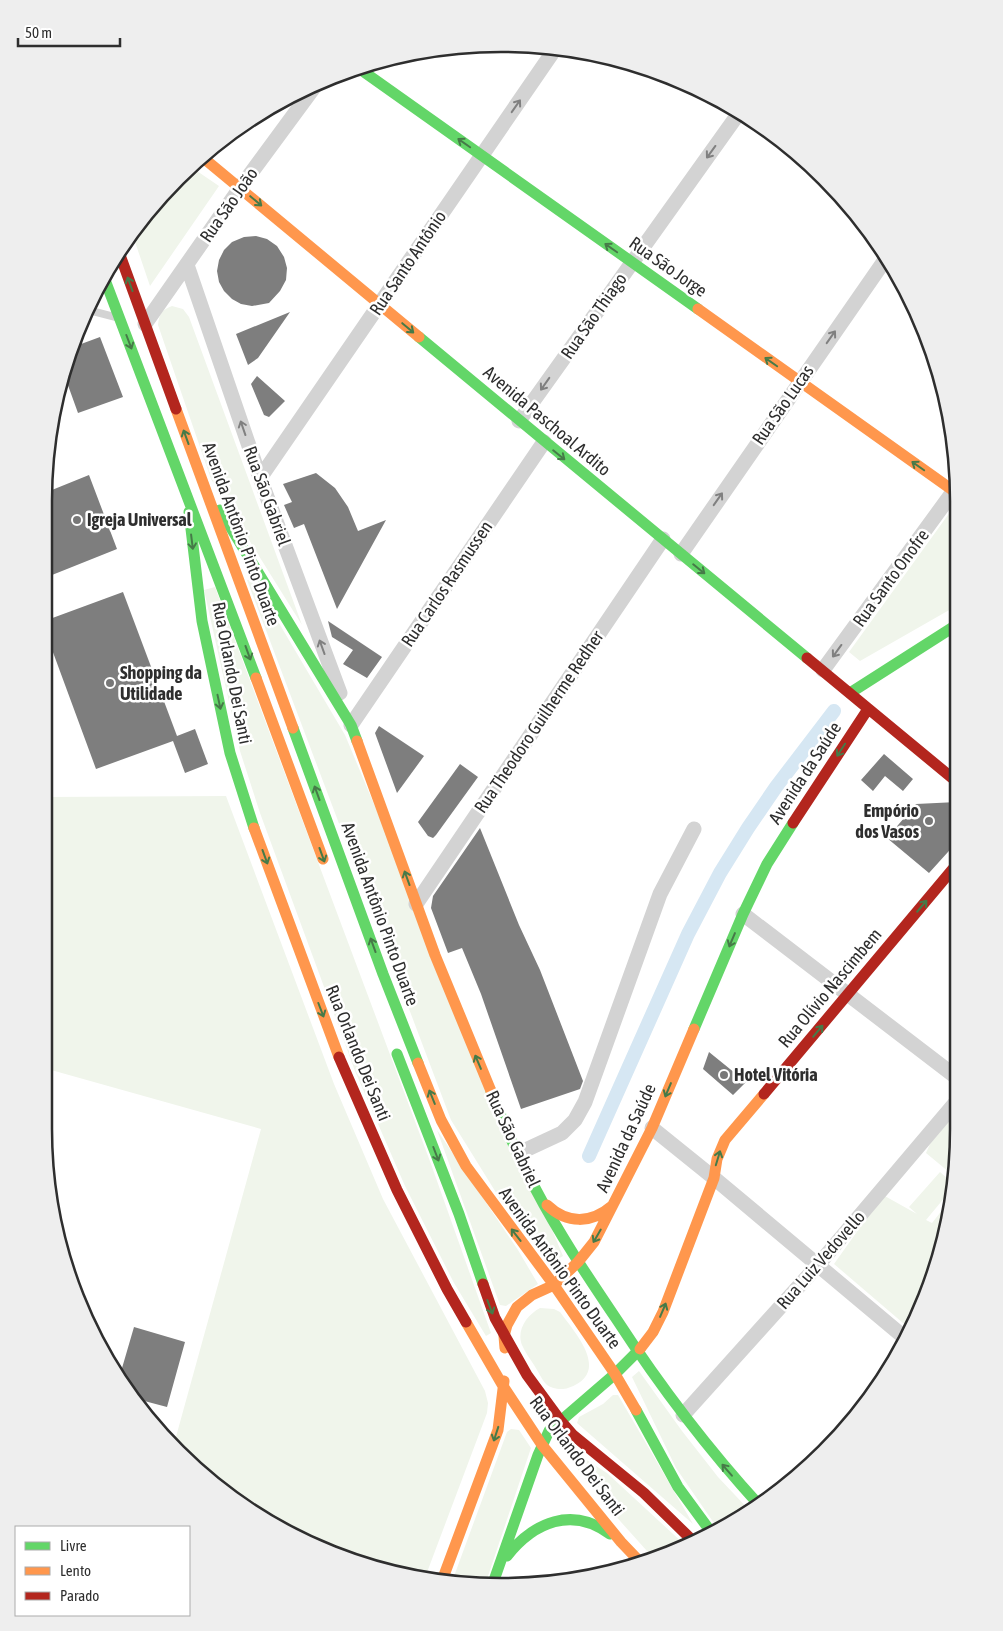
<svg xmlns="http://www.w3.org/2000/svg" width="1003" height="1631" font-family="'Asap Condensed',sans-serif">
<style>
.green{fill:#f0f5eb}
.lines{fill:none;stroke-linecap:round;stroke-linejoin:round}
.canal{stroke:#d6e7f3;stroke-width:14}
.building{fill:#7e7e7e}
.lane{stroke:#d3d3d3;stroke-width:8}
.street{stroke:#d3d3d3;stroke-width:15}
.fast{stroke:#63d668;stroke-width:11}
.slow{stroke:#ff974d;stroke-width:11}
.jam{stroke:#b3261e;stroke-width:11}
.oneway{stroke:#808080}
.oneway2{stroke:#467a48}
.poi-dot{fill:#777;stroke:#fff;stroke-width:2}
.labels{text-anchor:middle;stroke-width:5;stroke-linejoin:round;paint-order:stroke}
.street-label{font-size:18px;fill:#2e2e2e;stroke:#fff}
.poi-label{font-size:18px;font-weight:bold;fill:#2e2e2e;stroke:#fff;text-anchor:start}
.rim{fill:none;stroke:#2e2e2e;stroke-width:2.5}
</style>
<rect width="100%" height="100%" fill="#fff"/>
<path class="green" d="M191,167L219,186L150,286L132,233L138,223Z
M172,306L183,309L189,317L302,625L211,479L158,325C159,314 162,310 172,306Z
M953,508L958,511V605L860,661L849,652Z
M253,579L345,735L563,1256L556,1260L500,1199L451,1120L247,580Z
M215,587L431,1164L491,1333L486,1336L454,1283L405,1186L355,1071L260,813L240,751L204,590Z
M226,796L334,1084L383,1199L485,1391L488,1403L487,1413L426,1575L355,1563L223,1493L174,1444L261,1129L44,1068L46,797Z
M956,1112L955,1177L926,1153L930,1144Z
M437,1130L518,1250L538,1284L506,1306L500,1305Z
M940,1172L955,1185L926,1220L932,1223L954,1195L925,1304L910,1329L834,1264L883,1195L917,1214L909,1207Z
M540,1308L554,1309L560,1312C576,1334 612,1373 568,1388C562,1390 551,1389 546,1384C542,1380 538,1371 534,1365C530,1359 525,1352 522,1345C516,1330 527,1315 540,1308Z
M639,1371L682,1431L718,1477L751,1512L718,1529L676,1468L632,1377Z
M613,1395H618L693,1524L577,1423L579,1417L603,1404Z
M511,1429L519,1430L531,1448L485,1585L453,1579L507,1432Z
M560,1443L607,1473L685,1545L655,1560C622,1523 586,1485 560,1443Z"/>
<g class="lines">
<path class="canal" d="M589,1156L688,934L720,873L748,828L776,787L834,711"/>
</g>
<path class="building" d="M256,236L267,239L277,246L284,257L287,268L286,280L280,291L269,303L252,306L241,304L232,299L224,291L219,282L217,271L219,260L224,250L232,242L244,237Z
M290,312L258,358L248,365L236,334Z
M100,337L123,397L78,413L65,377L73,347Z
M257,376L285,401L269,417L264,415L251,384Z
M316,473L335,488L348,507L358,531L386,520L337,609L304,524L294,528L284,505L292,502L283,484Z
M89,475L117,549L47,577V492Z
M123,592L177,736L195,729L208,764L185,773L173,741L96,769L47,636V620Z
M328,621L382,657L367,678L343,664L353,650L332,637Z
M379,726L424,756L397,793L375,733Z
M884,754L913,779L903,791L885,776L873,791L861,780Z
M460,764L478,777L436,835L433,838L428,836L418,822Z
M957,802V842L929,873L887,838L916,804Z
M480,828L519,925L540,970L583,1081L580,1089L521,1109L481,994L462,948L448,953L431,908L433,896Z
M709,1052L746,1082L733,1095L703,1069Z
M134,1327L185,1342L167,1407L133,1398L120,1375Z"/>
<g class="lines">
<path class="lane" d="M88,310L115,317"/>
<path class="street" d="M187,265L260,478L340,693
M145,324L240,188L315,86
M519,421L739,113
M260,478L555,49
M681,554L887,257
M823,670L958,485
M351,725L544,442
M416,904L663,539
M743,914L956,1077
M652,1128L714,1178L905,1338
M519,1153L562,1133L575,1120L585,1102L660,894L694,829
M683,1415L818,1265L956,1102"/>
<path class="fast" d="M357,67L698,309
M105,280L256,678
M419,337L807,658
M220,510L351,725L357,741
M189,512L202,621L230,753L254,828
M850,693L958,624
M293,728L383,974L418,1063
M694,1029L743,914L767,864L793,823
M397,1054L459,1214L483,1284
M491,1091C504,1124 518,1157 535,1188C559,1234 588,1277 617,1320C660,1386 707,1448 760,1506
M636,1410L678,1487L711,1532
M507,1556C534,1522 572,1506 610,1534
M492,1586L538,1455L549,1431L615,1374L640,1349"/>
<path class="slow" d="M201,156L419,337
M698,309L958,494
M176,409L293,728
M256,678L323,859
M357,741L435,955L491,1091
M254,828L339,1057
M418,1063L441,1120L466,1166L554,1285L615,1374L636,1410
M547,1205C567,1224 591,1224 612,1206
M466,1322L503,1386L542,1445L621,1542L642,1564
M505,1348L504,1336L507,1325L517,1307L532,1295L554,1285L578,1262L594,1242L652,1128L694,1029
M640,1349L653,1332L663,1312L714,1178L717,1159L725,1140L764,1094
M443,1578L498,1430L504,1381"/>
<path class="jam" d="M120,255L176,409
M807,658L957,782
M793,823L868,709
M339,1057L397,1190L447,1289L466,1322
M764,1094L957,864
M483,1284L495,1318L527,1375L560,1420L573,1435L644,1493L693,1541"/>
</g>
<defs><path id="oneway-shaft" d="M-6 0H5M1.5-3L5.5 0L1.5 3" fill="none" stroke-width="1.6" stroke-linecap="round" stroke-linejoin="round" transform="scale(1.25)"/></defs>
<g class="oneway">
<use href="#oneway-shaft" transform="translate(516 106) rotate(-55)"/>
<use href="#oneway-shaft" transform="translate(711 152) rotate(126)"/>
<use href="#oneway-shaft" transform="translate(831 337) rotate(-55)"/>
<use href="#oneway-shaft" transform="translate(545 384) rotate(125)"/>
<use href="#oneway-shaft" transform="translate(243 428) rotate(-109)"/>
<use href="#oneway-shaft" transform="translate(718 499) rotate(-55)"/>
<use href="#oneway-shaft" transform="translate(322 647) rotate(-110)"/>
<use href="#oneway-shaft" transform="translate(837 651) rotate(126)"/>
</g>
<g class="oneway2">
<use href="#oneway-shaft" transform="translate(464 143) rotate(-145)"/>
<use href="#oneway-shaft" transform="translate(256 201) rotate(40)"/>
<use href="#oneway-shaft" transform="translate(611 248) rotate(-145)"/>
<use href="#oneway-shaft" transform="translate(130 284) rotate(-110)"/>
<use href="#oneway-shaft" transform="translate(408 328) rotate(40)"/>
<use href="#oneway-shaft" transform="translate(129 342) rotate(69)"/>
<use href="#oneway-shaft" transform="translate(771 362) rotate(-145)"/>
<use href="#oneway-shaft" transform="translate(186 437) rotate(-110)"/>
<use href="#oneway-shaft" transform="translate(559 455) rotate(39)"/>
<use href="#oneway-shaft" transform="translate(918 466) rotate(-145)"/>
<use href="#oneway-shaft" transform="translate(192 542) rotate(83)"/>
<use href="#oneway-shaft" transform="translate(699 569) rotate(39)"/>
<use href="#oneway-shaft" transform="translate(248 653) rotate(70)"/>
<use href="#oneway-shaft" transform="translate(219 702) rotate(78)"/>
<use href="#oneway-shaft" transform="translate(841 750) rotate(123)"/>
<use href="#oneway-shaft" transform="translate(317 793) rotate(-110)"/>
<use href="#oneway-shaft" transform="translate(322 855) rotate(70)"/>
<use href="#oneway-shaft" transform="translate(265 857) rotate(70)"/>
<use href="#oneway-shaft" transform="translate(407 878) rotate(-110)"/>
<use href="#oneway-shaft" transform="translate(922 906) rotate(-50)"/>
<use href="#oneway-shaft" transform="translate(732 940) rotate(113)"/>
<use href="#oneway-shaft" transform="translate(373 945) rotate(-110)"/>
<use href="#oneway-shaft" transform="translate(321 1010) rotate(69)"/>
<use href="#oneway-shaft" transform="translate(818 1031) rotate(-50)"/>
<use href="#oneway-shaft" transform="translate(478 1062) rotate(-113)"/>
<use href="#oneway-shaft" transform="translate(668 1090) rotate(113)"/>
<use href="#oneway-shaft" transform="translate(432 1097) rotate(-112)"/>
<use href="#oneway-shaft" transform="translate(436 1154) rotate(69)"/>
<use href="#oneway-shaft" transform="translate(718 1158) rotate(-73)"/>
<use href="#oneway-shaft" transform="translate(516 1235) rotate(-128)"/>
<use href="#oneway-shaft" transform="translate(597 1236) rotate(120)"/>
<use href="#oneway-shaft" transform="translate(490 1307) rotate(69)"/>
<use href="#oneway-shaft" transform="translate(663 1310) rotate(-67)"/>
<use href="#oneway-shaft" transform="translate(496 1434) rotate(108)"/>
<use href="#oneway-shaft" transform="translate(727 1470) rotate(-131)"/>
</g>
<g class="poi-dot">
<circle cx="77" cy="520" r="5"/>
<circle cx="110" cy="683" r="5"/>
<circle cx="929" cy="821" r="5"/>
<circle cx="724" cy="1075" r="5"/>
</g>
<g class="labels">
<g class="street-label">
<text transform="translate(229 205) rotate(-55)" y="6">Rua São João</text>
<text transform="translate(408 263) rotate(-56)" y="6">Rua Santo Antônio</text>
<text transform="translate(668 267) rotate(35)" y="6">Rua São Jorge</text>
<text transform="translate(594 316) rotate(-55)" y="6">Rua São Thiago</text>
<text transform="translate(783 405) rotate(-55)" y="6">Rua São Lucas</text>
<text transform="translate(547 421) rotate(40)" y="6">Avenida Paschoal Ardito</text>
<text transform="translate(267 496) rotate(70)" y="6">Rua São Gabriel</text>
<text transform="translate(241 534) rotate(70)" y="6">Avenida Antônio Pinto Duarte</text>
<text transform="translate(891 578) rotate(-54)" y="6">Rua Santo Onofre</text>
<text transform="translate(447 584) rotate(-56)" y="6">Rua Carlos Rasmussen</text>
<text transform="translate(232 673) rotate(79)" y="6">Rua Orlando Dei Santi</text>
<text transform="translate(539 722) rotate(-56)" y="6">Rua Theodoro Guilherme Redher</text>
<text transform="translate(805 773) rotate(-57)" y="6">Avenida da Saúde</text>
<text transform="translate(380 914) rotate(70)" y="6">Avenida Antônio Pinto Duarte</text>
<text transform="translate(830 988) rotate(-50)" y="6">Rua Olívio Nascimbem</text>
<text transform="translate(358 1053) rotate(68)" y="6">Rua Orlando Dei Santi</text>
<text transform="translate(626 1138) rotate(-65)" y="6">Avenida da Saúde</text>
<text transform="translate(513 1139) rotate(65)" y="6">Rua São Gabriel</text>
<text transform="translate(821 1260) rotate(-49)" y="6">Rua Luiz Vedovello</text>
<text transform="translate(560 1268) rotate(54)" y="6">Avenida Antônio Pinto Duarte</text>
<text transform="translate(577 1456) rotate(53)" y="6">Rua Orlando Dei Santi</text>
</g>
<g class="poi-label">
<text x="87" y="526">Igreja Universal</text>
<text x="120" y="679">Shopping da<tspan x="120" dy="21">Utilidade</tspan></text>
<text x="919" y="817" text-anchor="end">Empório<tspan x="919" dy="21">dos Vasos</tspan></text>
<text x="734" y="1081">Hotel Vitória</text>
</g>
</g>
<path d="M0 0H1003V1631H0ZM501 52H501A449 449 0 0 1 950 501V1129A449 449 0 0 1 501 1578H501A449 449 0 0 1 52 1129V501A449 449 0 0 1 501 52Z" fill="#eee" fill-rule="evenodd"/>
<path class="rim" d="M501 52H501A449 449 0 0 1 950 501V1129A449 449 0 0 1 501 1578H501A449 449 0 0 1 52 1129V501A449 449 0 0 1 501 52Z"/>
<rect x="15" y="1526" width="175" height="90" fill="#ffffff" stroke="#ababab"/>
<rect x="25" y="1542" width="25" height="8" fill="#63d668" stroke="#ababab"/>
<text x="60" y="1551" font-size="15" fill="#2e2e2e">Livre</text>
<rect x="25" y="1567" width="25" height="8" fill="#ff974d" stroke="#ababab"/>
<text x="60" y="1576" font-size="15" fill="#2e2e2e">Lento</text>
<rect x="25" y="1592" width="25" height="8" fill="#b3261e" stroke="#ababab"/>
<text x="60" y="1601" font-size="15" fill="#2e2e2e">Parado</text>
<path d="M18 38v8h102v-8" fill="none" stroke="#2e2e2e" stroke-width="2.5"/>
<text x="25" y="38" font-size="15" fill="#2e2e2e" stroke="#ffffff" stroke-width="4" paint-order="stroke">50 m</text>
</svg>
